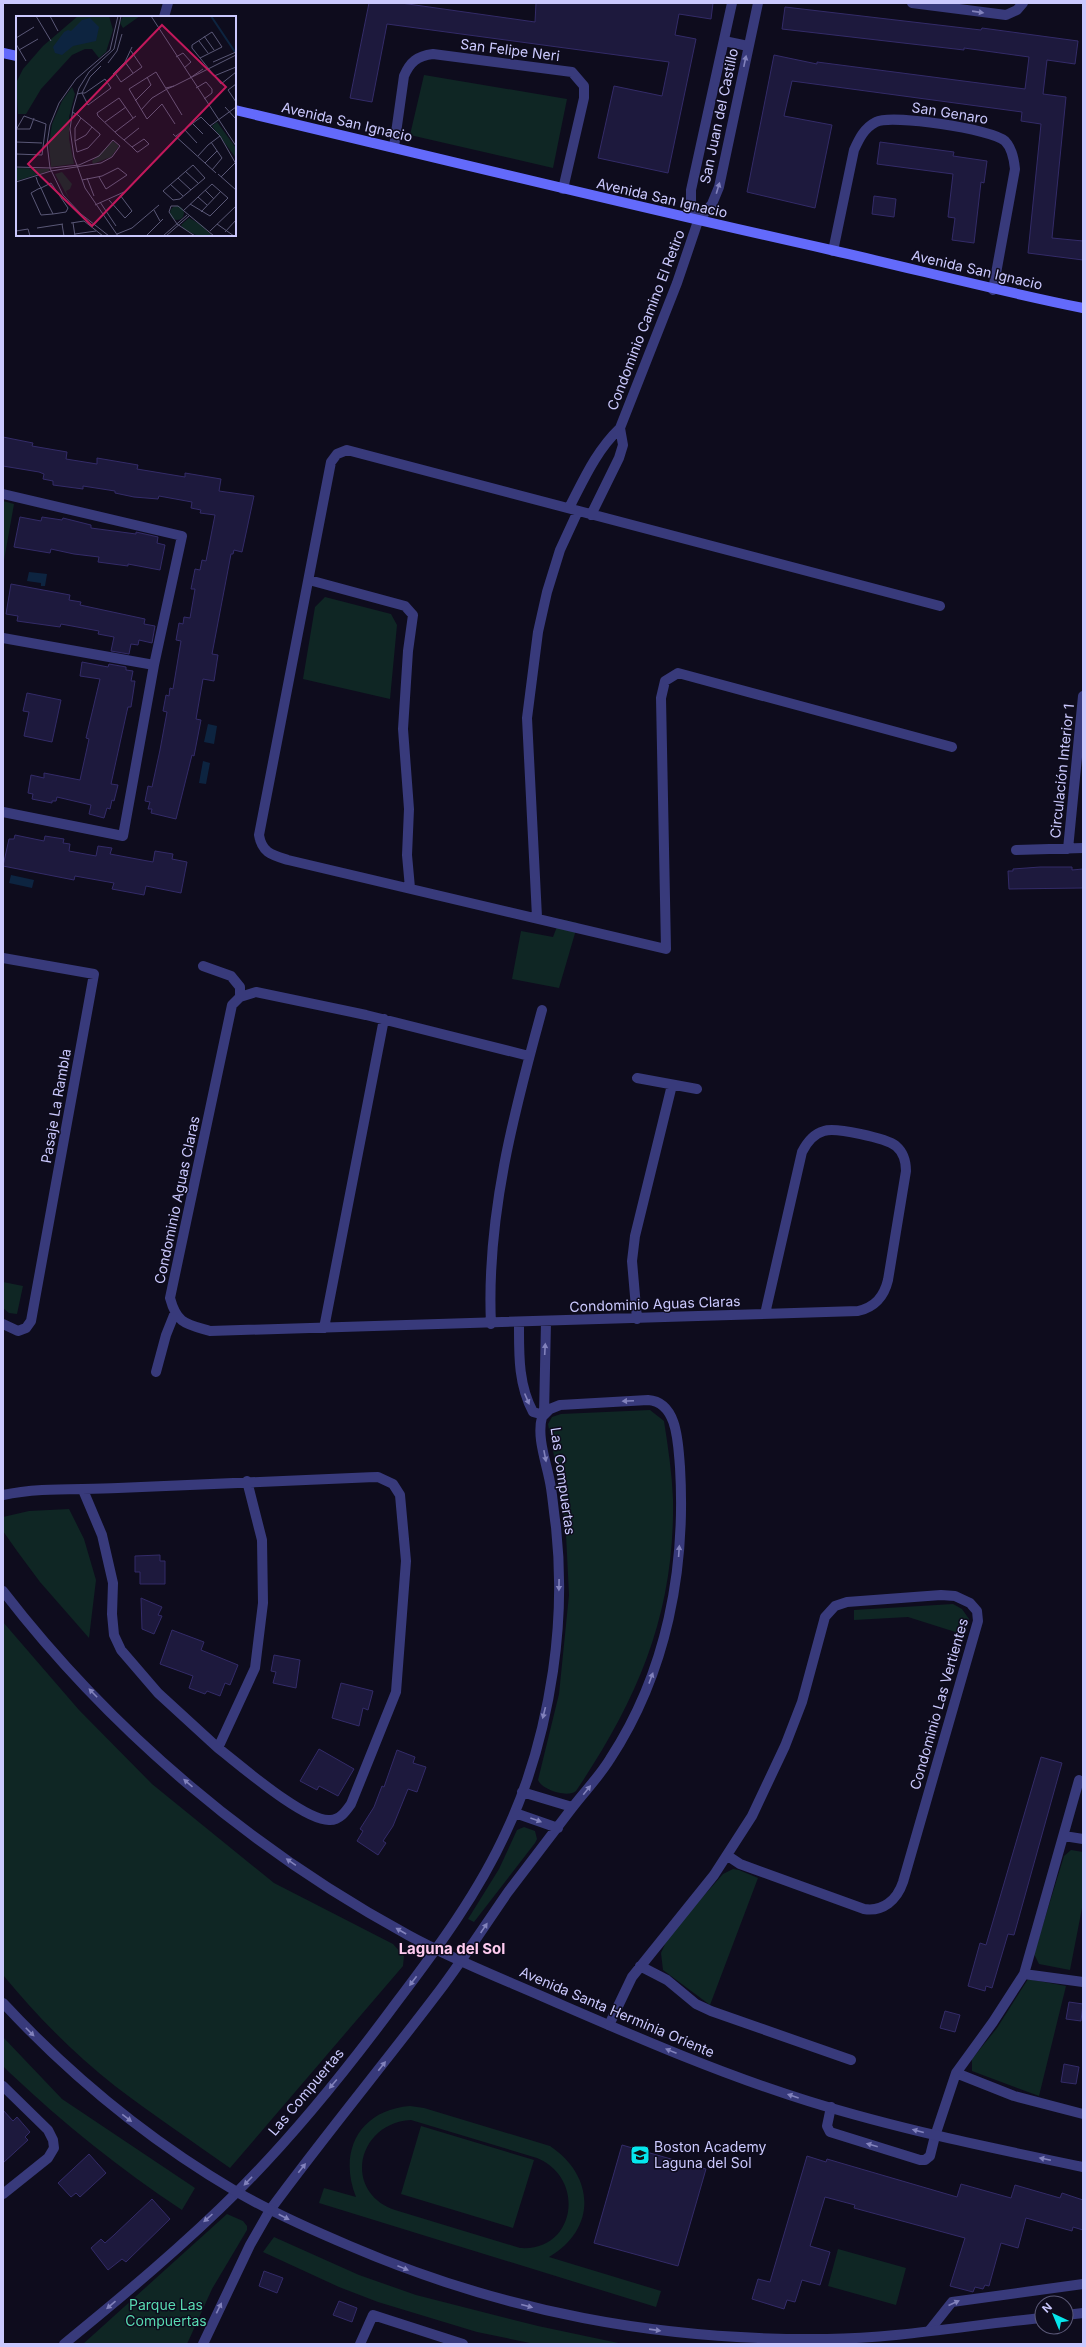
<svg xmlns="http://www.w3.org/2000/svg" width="1086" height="2347" font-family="Inter,sans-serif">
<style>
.green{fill:#0f2624;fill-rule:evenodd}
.water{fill:#0d2440}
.building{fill:#1d193d;stroke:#332b68}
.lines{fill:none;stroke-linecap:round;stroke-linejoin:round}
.service{stroke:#383a7b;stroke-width:10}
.minor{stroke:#383a7b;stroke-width:10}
.tertiary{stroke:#383a7b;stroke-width:10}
.secondary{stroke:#636afb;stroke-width:10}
.oneway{fill:#8282bc}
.labels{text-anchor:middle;stroke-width:3;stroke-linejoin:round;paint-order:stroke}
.street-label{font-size:14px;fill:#cbc9fe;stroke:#0e0c1d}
.poi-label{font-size:14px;fill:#cbc9fe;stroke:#0e0c1d;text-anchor:start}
.park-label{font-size:14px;fill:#58dab1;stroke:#0e0c1d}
.neighbourhood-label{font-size:15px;font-weight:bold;fill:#fecbef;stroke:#0e0c1d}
.inset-river{fill:none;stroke:#0d2440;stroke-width:2}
.inset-road{fill:none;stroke:#5a5877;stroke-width:1}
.view{fill:#c2185b;fill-opacity:0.15;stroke:#c2185b;stroke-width:2}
.inset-edge{fill:none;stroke:#cbc9fe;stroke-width:2}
</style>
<rect width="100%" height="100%" fill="#0e0c1d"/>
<path class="green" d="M424,75L567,99L553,168L410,135Z
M3,501L14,504L3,566Z
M325,597L391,614L397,625L390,699L303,679L315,607Z
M560,919L578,923L559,988L512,979L521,931L553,937Z
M3,1282L23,1286L17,1314L9,1313L3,1308Z
M650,1410L664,1421C668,1447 672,1473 673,1499C675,1613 638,1699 576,1791C568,1798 542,1790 538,1780L559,1694L569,1595L566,1534L561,1494L548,1424L552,1417L561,1414Z
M69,1509L84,1539L96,1580L89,1638L40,1582L17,1551L3,1531V1517L29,1511Z
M953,1604L962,1609L969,1619L965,1635L908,1617L854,1620V1610Z
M3,1622L79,1710L152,1784L274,1883L393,1944L404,1956L403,1966L230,2168C192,2141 153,2115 115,2086C74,2054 36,2015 3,1975Z
M524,1827L535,1831L537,1839L535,1843L474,1922L468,1919L499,1869L517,1830Z
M1071,1850L1083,1852V1903L1070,1970L1039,1964L1034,1954L1064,1856Z
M733,1869L739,1870L758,1878L710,2005L663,1970L661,1953L669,1935L723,1874Z
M1028,1979L1066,1986L1039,2096L972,2071V2059L997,2028Z
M3,2037L62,2099L195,2188L182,2210C120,2169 64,2124 10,2073L3,2066Z
M410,2106L424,2108L550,2146C595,2176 597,2229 549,2257L661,2291L656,2307L319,2203L324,2188L356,2197C338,2152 359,2110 410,2106ZM411,2120L537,2158C587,2179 575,2252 520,2248L395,2210C342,2192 357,2123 411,2120Z
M421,2126L534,2160L513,2228L401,2194Z
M227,2214L243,2221L247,2226V2230L212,2289L187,2344H83Z
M274,2237L359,2275L416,2295L538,2326L623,2344H535L477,2332L378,2302L339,2287L263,2252Z
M838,2249L906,2268L896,2305L828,2286Z"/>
<path class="water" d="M29,572L47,574L45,586H41V583L27,581Z
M208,724L217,726L214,744L204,742Z
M203,761L210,763L206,784L199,783Z
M11,875L34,880L32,888L9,883Z"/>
<path class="building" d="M369,3H401L535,22L536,3H713L711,19L679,14L675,35L696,39L668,173L598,158L614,86L662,96L669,62L387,24L372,102L350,98Z
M785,7L981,30L982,28L1078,41L1075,64L1047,60L1043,94L1066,97L1052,238L1083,241V260L1028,253L1041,124L1021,121L1022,112L792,81L784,116L832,125L815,208L747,192L774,55L817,64V62L1025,89L1029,57L964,48V50L782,29Z
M880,142L954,152L953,156L987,161L984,183L981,182L974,243L952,240L955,218L948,217L953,174L877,164Z
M874,196L896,199L894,217L872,214Z
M3,437L33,443L32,446L67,452L66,459L97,464V458L138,465L137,469L185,477V473L221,479L219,491L254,496L242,552L234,550L233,554H231L212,654L218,655L214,681L203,679L196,719L201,720L194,756L192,755L176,819L151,813L152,809H148L150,802L145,801L148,786L152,787L160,750L167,712L163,711L166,695L169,696L170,688L173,689L181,641L176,640L179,623L183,624L184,617L190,618L195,589H191L195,569L200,570L202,560L206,561L215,515L200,513L201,510L191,508L192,502L159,496L158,499L134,497L115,493V491L83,486V489L53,485V481L43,479L44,474L39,472L3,466Z
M20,517L41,521L42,517L62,520L63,518L91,525V528L136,534V532L158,537L157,543L165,545L160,570L128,564V566L98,562L99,557L74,554L51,549L50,553L14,547Z
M11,584L70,595L69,600L81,602L80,605L145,619L144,624L155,626L152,643L139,640L138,645L131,644L129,654L111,651L114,637L98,634L99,631L61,624L60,627L17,621L18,616L6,614Z
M82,662L108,667L109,664L126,667V670L133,671L131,681H135L131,707H128L127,711L111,784L118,785L114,801L112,800L110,809L107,808L104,818L89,814L91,805L57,797L56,801H52V803L32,799L33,794L28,793L31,775L44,778V773L80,780L89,739L86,738L100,679L80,676Z
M27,693L61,700L52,742L24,736L29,712L23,711Z
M15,835L44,841L45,836L64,839L63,843L70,844L69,851L96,856L98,846L112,848L110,854L153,862L155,851L173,854L172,859L187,862L181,893L146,886L144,895L112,889L114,883L75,876L74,880L3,866L9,839H14Z
M1040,867H1072V870L1083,869V888L1009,889L1008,871H1013V869Z
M160,1555V1561H165V1584H140V1572H135V1556Z
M141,1598L162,1607L158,1615L162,1616L154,1634L142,1629Z
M172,1630L204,1642L201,1650L238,1665L230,1685L225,1683L220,1696L207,1691L205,1694L189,1688L193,1676L160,1664Z
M274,1655L300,1660L296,1688L273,1683L276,1672L271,1671Z
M341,1683L373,1691L368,1710L363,1708L359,1726L332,1718Z
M319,1749L354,1769L338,1796L319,1786L317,1790L300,1781Z
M397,1750L415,1757L413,1763L426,1767L417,1792L408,1789L393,1826L383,1841L386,1843L378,1855L357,1841L363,1831L360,1829L374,1807L382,1786L384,1787Z
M1041,1757L1062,1763L1014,1935L1008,1934L992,1988L986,1986L985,1991L968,1986L980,1943L986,1945Z
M1069,2002L1083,2004L1081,2021L1066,2019Z
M945,2011L960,2015L955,2032L940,2028Z
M1064,2064L1079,2067L1076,2084L1061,2082Z
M3,2110L13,2121L17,2117L30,2132L25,2137L28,2140L3,2163Z
M622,2145L706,2169L678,2266L594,2243Z
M89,2154L106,2173L80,2197L76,2193L71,2197L58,2183Z
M807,2156L826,2162L827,2159L957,2197L961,2184L1011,2198L1015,2185L1060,2198L1062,2193L1083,2200V2230L1073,2227L1072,2231L1026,2218L1018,2248L1001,2243L989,2286L985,2285L983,2289L975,2287L973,2292L950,2286L965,2238L854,2208L855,2205L825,2197L810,2246L830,2252L820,2285L802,2280L795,2302L787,2300L784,2309L752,2299L758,2279L770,2282Z
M152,2199L170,2219L126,2262L122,2259L108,2270L91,2248L101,2239L105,2243L114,2235Z
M264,2271L283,2278L277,2293L259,2286Z
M339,2301L357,2308L352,2322L333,2315Z"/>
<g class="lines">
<path class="service" d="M164,17L168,3
M831,2107L827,2126L830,2132L920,2160H925L930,2156L935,2136
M929,2331L952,2302L1083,2284"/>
<path class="minor" d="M912,3L1006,15L1017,10L1023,3
M724,41L748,46
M394,147L404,76C410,62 417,56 433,54L572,72L584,86V98L563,189
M698,221L691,202V190L732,3
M833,251L854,150C859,139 864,128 876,122C891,114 992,129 1005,141C1012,148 1014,159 1015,169L993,290
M620,428L677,283L698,221L712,204L719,187L758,3
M3,494L182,536L154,665L123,836L3,812
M569,508C584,479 596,451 620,428L623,445L619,458L591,515
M309,580L405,606L413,615L408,651L403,729L409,809L407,855L410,888
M940,606L347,450L337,454L331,462L259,835C262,853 272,855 288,860L666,949L661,698L665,681L678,673L952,747
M3,638L154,665
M1068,849L1083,696
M1016,850L1083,848
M537,917L527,718L538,632L547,592L560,550L578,511
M3,958L94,974L31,1321L26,1328L18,1331L3,1324
M203,966L231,976L240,987V997
M529,1056L366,1015L256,992L240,997L232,1005L170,1298C177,1324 186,1324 210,1331C426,1326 642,1319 858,1311C875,1307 884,1297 888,1280L906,1171C906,1161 903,1152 896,1146C886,1138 835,1127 824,1131C813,1134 807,1142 802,1152L765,1314
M637,1078L697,1089
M637,1319L632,1261L635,1236L672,1085
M519,1323C519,1354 518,1384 533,1412L544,1415L546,1322
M491,1324C486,1217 514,1112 542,1010
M324,1328L384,1019
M156,1372L166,1335L174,1315
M83,1490L102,1535L113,1583L112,1614L114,1635L121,1650L158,1693L218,1748
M3,1495C40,1487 80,1490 118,1488C204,1484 291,1480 378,1477L393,1484L400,1495L406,1561L396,1692L351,1804C346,1811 340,1820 330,1820C305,1822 240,1765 218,1748L255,1668L263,1603L262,1540L247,1481
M522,1792L572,1807
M515,1813L558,1828
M1064,1836L1083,1839
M640,1966L667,1980L696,2004L711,2011L851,2060
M1024,1974L1083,1982
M609,2025L632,1977L714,1875L752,1816L785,1746L802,1702L825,1617L835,1606L847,1602L941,1595L955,1596L970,1603L977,1611L978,1621L903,1882C897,1900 883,1912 864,1909L740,1864L728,1856
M956,2073L1014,2096L1083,2114
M3,2086L48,2130L53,2140L54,2148L48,2158L3,2194
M935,2136L956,2073L993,2022L1024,1974L1079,1780
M64,2344C124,2295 184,2245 239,2190C296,2133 348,2068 396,2003C437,1949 479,1892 507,1830C530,1781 545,1725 553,1671C560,1623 561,1574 556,1527C554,1514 553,1501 551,1488C548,1466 536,1439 542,1417L550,1409L560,1405L648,1400C678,1402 678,1444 680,1467C686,1569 667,1672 610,1759C599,1777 584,1792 572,1808C551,1836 529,1864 508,1892C485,1925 464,1958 440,1990C384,2064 325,2135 270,2210L250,2245L203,2344
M360,2344L373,2315L463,2344"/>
<path class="tertiary" d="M3,1591C111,1731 253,1851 408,1935C457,1962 511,1982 562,2005C643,2040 724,2075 808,2101C898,2129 991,2148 1083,2167
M3,2003C72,2077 150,2141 237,2192C273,2213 312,2230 350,2246C504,2312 659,2341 827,2339C899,2338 970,2325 1042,2318
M1066,2315L1083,2313"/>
<path class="secondary" d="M3,53L17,56
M235,110C434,157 632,206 831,250C915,269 998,291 1083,308"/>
</g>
<defs><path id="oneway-solid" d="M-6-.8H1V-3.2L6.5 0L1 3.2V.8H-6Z"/></defs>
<g class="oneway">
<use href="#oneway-solid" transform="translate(978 12) rotate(8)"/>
<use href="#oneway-solid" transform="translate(745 61) rotate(-78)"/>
<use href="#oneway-solid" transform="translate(718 188) rotate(-73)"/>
<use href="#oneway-solid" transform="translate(545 1349) rotate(-87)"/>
<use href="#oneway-solid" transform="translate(527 1399) rotate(67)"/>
<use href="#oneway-solid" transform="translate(628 1401) rotate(177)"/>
<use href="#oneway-solid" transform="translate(545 1456) rotate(79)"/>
<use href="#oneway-solid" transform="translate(679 1551) rotate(-86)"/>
<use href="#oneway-solid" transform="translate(559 1585) rotate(91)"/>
<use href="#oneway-solid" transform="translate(651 1678) rotate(-70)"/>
<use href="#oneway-solid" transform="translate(93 1693) rotate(-134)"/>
<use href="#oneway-solid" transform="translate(544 1713) rotate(104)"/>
<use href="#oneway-solid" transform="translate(188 1783) rotate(-139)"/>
<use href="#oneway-solid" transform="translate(587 1790) rotate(-51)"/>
<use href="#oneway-solid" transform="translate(536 1820) rotate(20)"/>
<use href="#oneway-solid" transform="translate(291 1862) rotate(-145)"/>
<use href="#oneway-solid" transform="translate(484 1928) rotate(-56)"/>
<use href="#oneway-solid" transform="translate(401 1931) rotate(-150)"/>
<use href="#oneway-solid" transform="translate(413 1981) rotate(127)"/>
<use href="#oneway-solid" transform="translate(30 2032) rotate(45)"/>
<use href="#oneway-solid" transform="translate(671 2051) rotate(-158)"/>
<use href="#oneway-solid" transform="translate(382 2066) rotate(-52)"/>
<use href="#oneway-solid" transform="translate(333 2084) rotate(130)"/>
<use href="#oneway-solid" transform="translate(793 2096) rotate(-161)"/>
<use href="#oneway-solid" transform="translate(127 2118) rotate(37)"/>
<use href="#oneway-solid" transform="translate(918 2131) rotate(-165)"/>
<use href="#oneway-solid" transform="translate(872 2145) rotate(-164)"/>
<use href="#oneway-solid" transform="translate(1045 2159) rotate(-168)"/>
<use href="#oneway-solid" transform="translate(302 2168) rotate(-52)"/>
<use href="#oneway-solid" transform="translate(248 2181) rotate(134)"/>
<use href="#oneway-solid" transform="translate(284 2217) rotate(27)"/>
<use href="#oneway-solid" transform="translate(208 2218) rotate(138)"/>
<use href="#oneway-solid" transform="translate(403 2268) rotate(22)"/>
<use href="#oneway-solid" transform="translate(954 2303) rotate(-24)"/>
<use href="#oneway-solid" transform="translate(111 2305) rotate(139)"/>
<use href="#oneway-solid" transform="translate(527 2306) rotate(15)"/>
<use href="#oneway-solid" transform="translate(219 2308) rotate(-64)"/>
<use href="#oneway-solid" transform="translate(655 2330) rotate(8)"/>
</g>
<defs>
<symbol id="school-square" viewBox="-11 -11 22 22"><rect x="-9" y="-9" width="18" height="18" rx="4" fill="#06e6ec" stroke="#0e0c1d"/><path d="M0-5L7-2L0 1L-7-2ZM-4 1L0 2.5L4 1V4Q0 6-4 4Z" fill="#111"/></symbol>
</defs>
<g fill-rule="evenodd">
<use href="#school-square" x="629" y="2144" width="22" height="22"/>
</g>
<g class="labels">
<g class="street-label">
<text transform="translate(510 50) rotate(7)" y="5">San Felipe Neri</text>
<text transform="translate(950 113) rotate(9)" y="5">San Genaro</text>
<text transform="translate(719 116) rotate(-78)" y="5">San Juan del Castillo</text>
<text transform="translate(347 122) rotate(13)" y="5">Avenida San Ignacio</text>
<text transform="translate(662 198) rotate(13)" y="5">Avenida San Ignacio</text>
<text transform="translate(977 270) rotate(13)" y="5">Avenida San Ignacio</text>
<text transform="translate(646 320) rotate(-69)" y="5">Condominio Camino El Retiro</text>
<text transform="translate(1062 771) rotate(-84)" y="5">Circulación Interior 1</text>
<text transform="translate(56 1106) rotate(-80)" y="5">Pasaje La Rambla</text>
<text transform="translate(177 1200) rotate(-78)" y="5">Condominio Aguas Claras</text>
<text transform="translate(655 1304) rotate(-2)" y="5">Condominio Aguas Claras</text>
<text transform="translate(563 1481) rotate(82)" y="5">Las Compuertas</text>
<text transform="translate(939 1704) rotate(-74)" y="5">Condominio Las Vertientes</text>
<text transform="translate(617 2012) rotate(23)" y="5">Avenida Santa Herminia Oriente</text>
<text transform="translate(306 2092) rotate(-50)" y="5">Las Compuertas</text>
</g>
<g class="poi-label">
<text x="654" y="2152">Boston Academy<tspan x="654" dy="16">Laguna del Sol</tspan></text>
</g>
<g class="park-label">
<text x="166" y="2310">Parque Las<tspan x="166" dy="16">Compuertas</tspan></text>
</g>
<g class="neighbourhood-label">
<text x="452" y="1954">Laguna del Sol</text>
</g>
</g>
<g transform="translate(16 16)">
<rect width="220" height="220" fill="#0e0c1d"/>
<path d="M62,0H93L97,14L90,36L83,42L76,33H69L56,39L25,73L10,98H2L0,67L7,53L27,30ZM107,0H124L107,12L104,7ZM56,71L59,78L53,101V123L58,148L35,151L33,129L36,108L46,85ZM201,106L220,132V142L196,110ZM97,125L103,130L95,141L77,148L76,145ZM0,152L33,153V155L0,165ZM46,156L56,168L54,173L50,175L53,183L39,158ZM154 197a7 7 0 1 1 14 0a7 7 0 1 1-14 0ZM173,202L186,209L195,219L182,220L168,213L165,209Z" fill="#0f2624"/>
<path d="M74,2L83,11L80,25L57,30L46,39L39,37L37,31L48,16L52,14L55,15L66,4Z" fill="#0d2440"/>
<path class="inset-river" d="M195,0L219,36"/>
<path class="inset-road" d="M20,0L35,25M34,0L42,15M135,0L220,130M188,20L198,34M0,22L18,11M183,25L192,37M0,28L10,45M3,34L22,23M160,41L167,37L175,46L168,52M184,42L206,31L196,16L176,29V32L205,68L220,56M109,46L117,57M197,46L220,36M92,47L101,35L106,18M99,57L105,66L126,51L115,35M97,58L109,46L116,31M198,60L220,51M174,62L187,53M220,68L212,74L220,86M158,70L220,39M150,72L158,70L151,73M180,72L190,66L196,73V77L188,83M66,77L74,61L85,50M61,78L66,77H69L89,63L95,72L72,89L66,77M119,85L135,69L131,61M209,91L220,103M125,94L136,82L151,73M56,96L62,99L65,102L76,111L84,118V119L72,132L61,136L59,125L70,119L76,111M89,106L110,91M176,107L187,118M159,108L146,88L131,103L113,73L140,56L166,99M194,110L220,91M0,113H14L18,102M168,113L181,127M0,114L8,100L30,108L26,139L0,138M99,116L120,100M157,118L200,157M160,120L185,101L204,120L220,148M108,124L123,112M59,125V112L65,102M0,126L26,127M195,126L206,142L196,154M116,131L128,123L133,128L122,136H121L116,131L108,124L102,119L82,100L81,97L103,82L117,102M182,140L192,129L204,120M189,147L201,135M177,149L189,162L164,183L157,184L147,175ZM0,151L36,152L63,149L83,140L97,124L104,130L96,141L85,147L35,155L0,166M169,155L182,167M202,158L220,174M20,161L22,167L25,172L33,190L37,198L50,196L52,192L35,167L25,172L22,173L15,177L25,199L37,198M205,161L220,146M71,162L78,180M162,162L175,174M66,164L86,160L102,152L111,159L90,173L83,161M154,168L167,180M189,174L198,183M182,181L191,189M93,184L109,202L116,195L104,179M84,186L100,210M79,189L108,176M138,194L144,205M167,195L196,168L212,182L194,200L174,188M185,196L205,175M55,207L68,205L87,220M57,207L59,220M46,208L48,220M201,208L218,220M21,212L47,208M0,215L12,213L14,220M194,215L220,190M209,216L220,204M59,218L80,215M101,218L116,212L143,189M93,220L65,198L47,179L34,152L31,128L34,109L43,87L60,63L94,34L102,0M102,220L69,172L58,141L54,113L57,93L63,72L73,56L98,33L105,0M130,220L147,203M147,220L171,199M150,220L173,200M179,220L161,208L153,196L155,190H162L198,220"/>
<path class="view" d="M146,9L210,71L76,210L12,148Z"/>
<rect width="220" height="220" class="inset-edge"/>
</g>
<rect width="1086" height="2347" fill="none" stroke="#cbc9fe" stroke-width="8"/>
<g transform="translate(1054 2315) rotate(316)"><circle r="19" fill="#0e0c1d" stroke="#5a5877"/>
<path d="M0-3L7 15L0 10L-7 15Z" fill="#06e6ec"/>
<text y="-6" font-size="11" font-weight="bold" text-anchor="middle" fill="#cbc9fe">N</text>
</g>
</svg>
